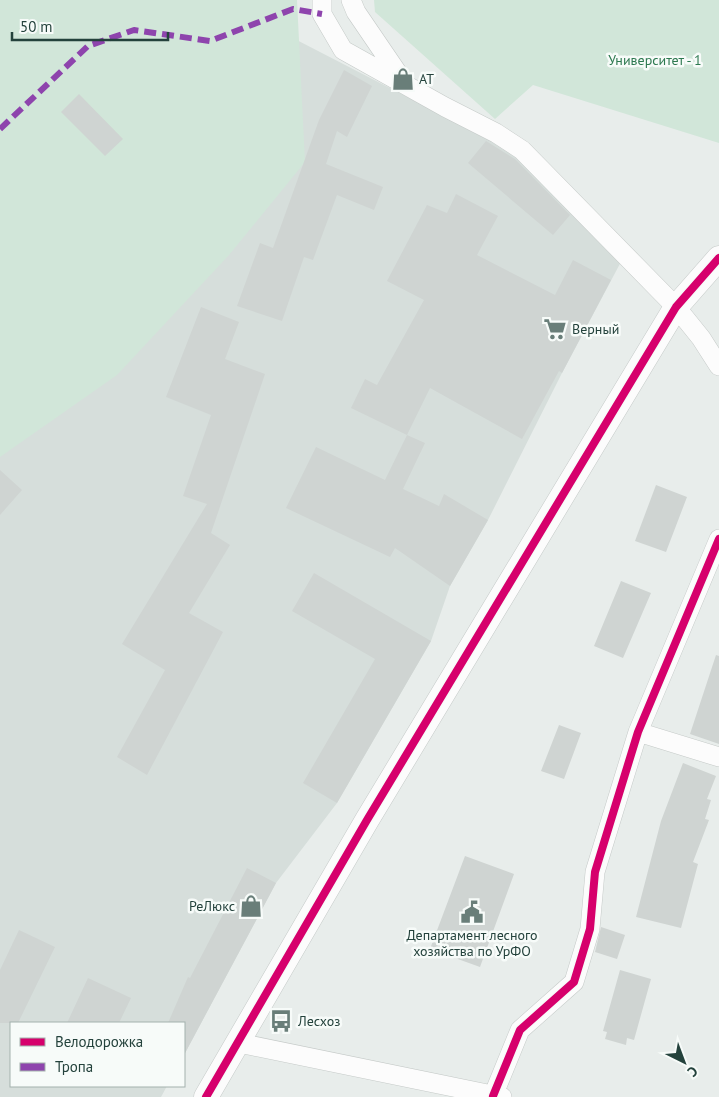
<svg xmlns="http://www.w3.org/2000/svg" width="719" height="1097" font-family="'PT Sans',sans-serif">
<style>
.built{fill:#d6dedb}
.green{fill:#d1e6d9}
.building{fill:#cfd4d2}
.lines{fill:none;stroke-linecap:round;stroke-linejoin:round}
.minor-casing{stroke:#c5cac8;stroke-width:20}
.tertiary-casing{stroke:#c5cac8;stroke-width:25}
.minor{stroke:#fcfcfc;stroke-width:19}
.tertiary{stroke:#fcfcfc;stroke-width:24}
.quiet{stroke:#8e44ad;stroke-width:6;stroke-dasharray:12 6;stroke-linecap:butt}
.cycleway-casing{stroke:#f7fbf9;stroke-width:11}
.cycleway{stroke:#d6006c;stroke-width:8}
.labels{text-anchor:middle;stroke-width:5;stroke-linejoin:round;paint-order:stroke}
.park-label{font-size:14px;fill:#2d7950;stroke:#f7fbf9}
.poi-label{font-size:14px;fill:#24423c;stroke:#f7fbf9;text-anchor:start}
</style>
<rect width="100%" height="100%" fill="#e8edeb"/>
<path class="built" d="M287,35L518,154L623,258L562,373L488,520L450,586L431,641L337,803L276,883L184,1055V1023H11V1086H167L161,1097H0V405Z"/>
<path class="green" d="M0,0H297L305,162L229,255L117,375L0,457Z
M374,0H719V143L533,85L495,119L375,12Z"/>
<path class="building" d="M344,70L372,86L347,137L337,131L326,164L383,187L374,210L337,195L313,260L304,257L282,321L237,306L260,243L273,248L319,120Z
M79,94L123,139L105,156L61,112Z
M486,141L515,159L570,215L553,235L468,163Z
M456,194L498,216L477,255L555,295L573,260L611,280L562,373L559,371L522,439L430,388L407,435L351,408L365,379L377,385L424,300L387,281L427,205L447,213Z
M201,307L239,322L225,359L265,374L211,533L230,545L189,613L223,632L147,775L117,757L165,670L122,644L207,504L183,496L211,415L166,397Z
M407,435L425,443L403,489L439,506L444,494L488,520L450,586L395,548L390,557L286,508L316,447L385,480Z
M0,470L22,490L0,515Z
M656,485L687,497L666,552L635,541Z
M314,573L431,641L337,803L303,783L375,659L292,611Z
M621,581L651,593L623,658L594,646Z
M716,655L719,656V744L690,734Z
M559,725L581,733L564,779L541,771Z
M683,763L716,776L707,799L711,800L705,819L709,820L693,862L698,864L681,928L636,917L661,821Z
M465,856L514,874L480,967L430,949Z
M247,868L276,883L184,1055V1023H168L188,977L190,978Z
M601,927L625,935L617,959L595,952Z
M19,930L55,947L18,1023H0V970Z
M620,970L651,979L634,1040L627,1038L626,1045L605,1039L607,1032L603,1031Z
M88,978L131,998L119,1023H67Z"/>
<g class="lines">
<defs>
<path id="minor" d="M322,0V14L343,50L445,107L496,133L522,150L676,307L701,338L719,366
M351,0L356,12L403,81
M638,732L719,757
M239,1043L502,1097
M493,1096L520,1030L574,982L590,929L595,872L638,732L719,539"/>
<path id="tertiary" d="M206,1097L367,820L676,307L719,258"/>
</defs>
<use href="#minor" class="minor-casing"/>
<use href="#tertiary" class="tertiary-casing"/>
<use href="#minor" class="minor"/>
<use href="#tertiary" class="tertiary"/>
<path class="quiet" d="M0,129L88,46L134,30L210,41L293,9L322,14"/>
<defs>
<path id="cycleway" d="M493,1096L520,1030L574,982L590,929L595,872L638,732L719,539
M206,1097L367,820L676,307L719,258"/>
</defs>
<use href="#cycleway" class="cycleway-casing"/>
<use href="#cycleway" class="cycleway"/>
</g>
<defs>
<symbol id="shop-bare" viewBox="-9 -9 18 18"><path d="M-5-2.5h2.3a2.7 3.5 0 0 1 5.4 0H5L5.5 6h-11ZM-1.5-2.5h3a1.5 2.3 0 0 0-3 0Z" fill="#697e79" stroke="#f7fbf9" stroke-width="2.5" paint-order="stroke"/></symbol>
<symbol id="supermarket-bare" viewBox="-9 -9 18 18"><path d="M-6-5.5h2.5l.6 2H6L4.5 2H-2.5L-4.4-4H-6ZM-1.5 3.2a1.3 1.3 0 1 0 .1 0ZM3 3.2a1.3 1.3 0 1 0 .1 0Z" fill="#697e79" stroke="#f7fbf9" stroke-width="2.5" paint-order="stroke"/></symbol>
<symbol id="civic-bare" viewBox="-9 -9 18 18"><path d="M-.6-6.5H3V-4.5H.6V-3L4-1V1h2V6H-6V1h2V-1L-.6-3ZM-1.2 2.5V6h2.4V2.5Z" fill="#697e79" stroke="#f7fbf9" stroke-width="2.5" paint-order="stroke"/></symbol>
<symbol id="bus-bare" viewBox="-9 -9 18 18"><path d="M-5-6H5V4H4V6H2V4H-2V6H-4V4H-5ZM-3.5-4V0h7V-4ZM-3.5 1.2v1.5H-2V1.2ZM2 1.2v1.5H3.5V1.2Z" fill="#697e79" stroke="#f7fbf9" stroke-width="2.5" paint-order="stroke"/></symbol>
</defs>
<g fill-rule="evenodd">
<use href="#shop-bare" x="387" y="63" width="32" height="32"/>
<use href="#supermarket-bare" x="539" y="313" width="32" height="32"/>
<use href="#shop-bare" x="235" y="890" width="32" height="32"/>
<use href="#civic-bare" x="456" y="896" width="32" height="32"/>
<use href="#bus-bare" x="265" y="1005" width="32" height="32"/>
</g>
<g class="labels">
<g class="park-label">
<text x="655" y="65">Университет - 1</text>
</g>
<g class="poi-label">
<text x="419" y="84">AT</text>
<text x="572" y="334">Верный</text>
<text x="235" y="911" text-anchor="end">РеЛюкс</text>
<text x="472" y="940" text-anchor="middle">Департамент лесного<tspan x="472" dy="16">хозяйства по УрФО</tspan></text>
<text x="298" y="1026">Лесхоз</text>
</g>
</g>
<rect x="10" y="1022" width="175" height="65" fill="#f7fbf9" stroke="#a3b1ad"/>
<rect x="20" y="1038" width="25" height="8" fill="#d6006c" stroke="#a3b1ad"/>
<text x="55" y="1047" font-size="15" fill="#24423c">Велодорожка</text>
<rect x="20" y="1063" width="25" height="8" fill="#8e44ad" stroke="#a3b1ad"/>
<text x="55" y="1072" font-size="15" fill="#24423c">Тропа</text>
<g transform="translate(684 1062) rotate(138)" stroke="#f7fbf9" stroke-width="4" paint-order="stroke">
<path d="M0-4L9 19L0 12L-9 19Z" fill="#24423c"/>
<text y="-8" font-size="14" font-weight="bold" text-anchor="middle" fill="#24423c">С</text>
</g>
<path d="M12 32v8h156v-8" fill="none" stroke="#24423c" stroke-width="2.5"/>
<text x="20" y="32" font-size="15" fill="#24423c" stroke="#f7fbf9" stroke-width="4" paint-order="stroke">50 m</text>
</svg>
